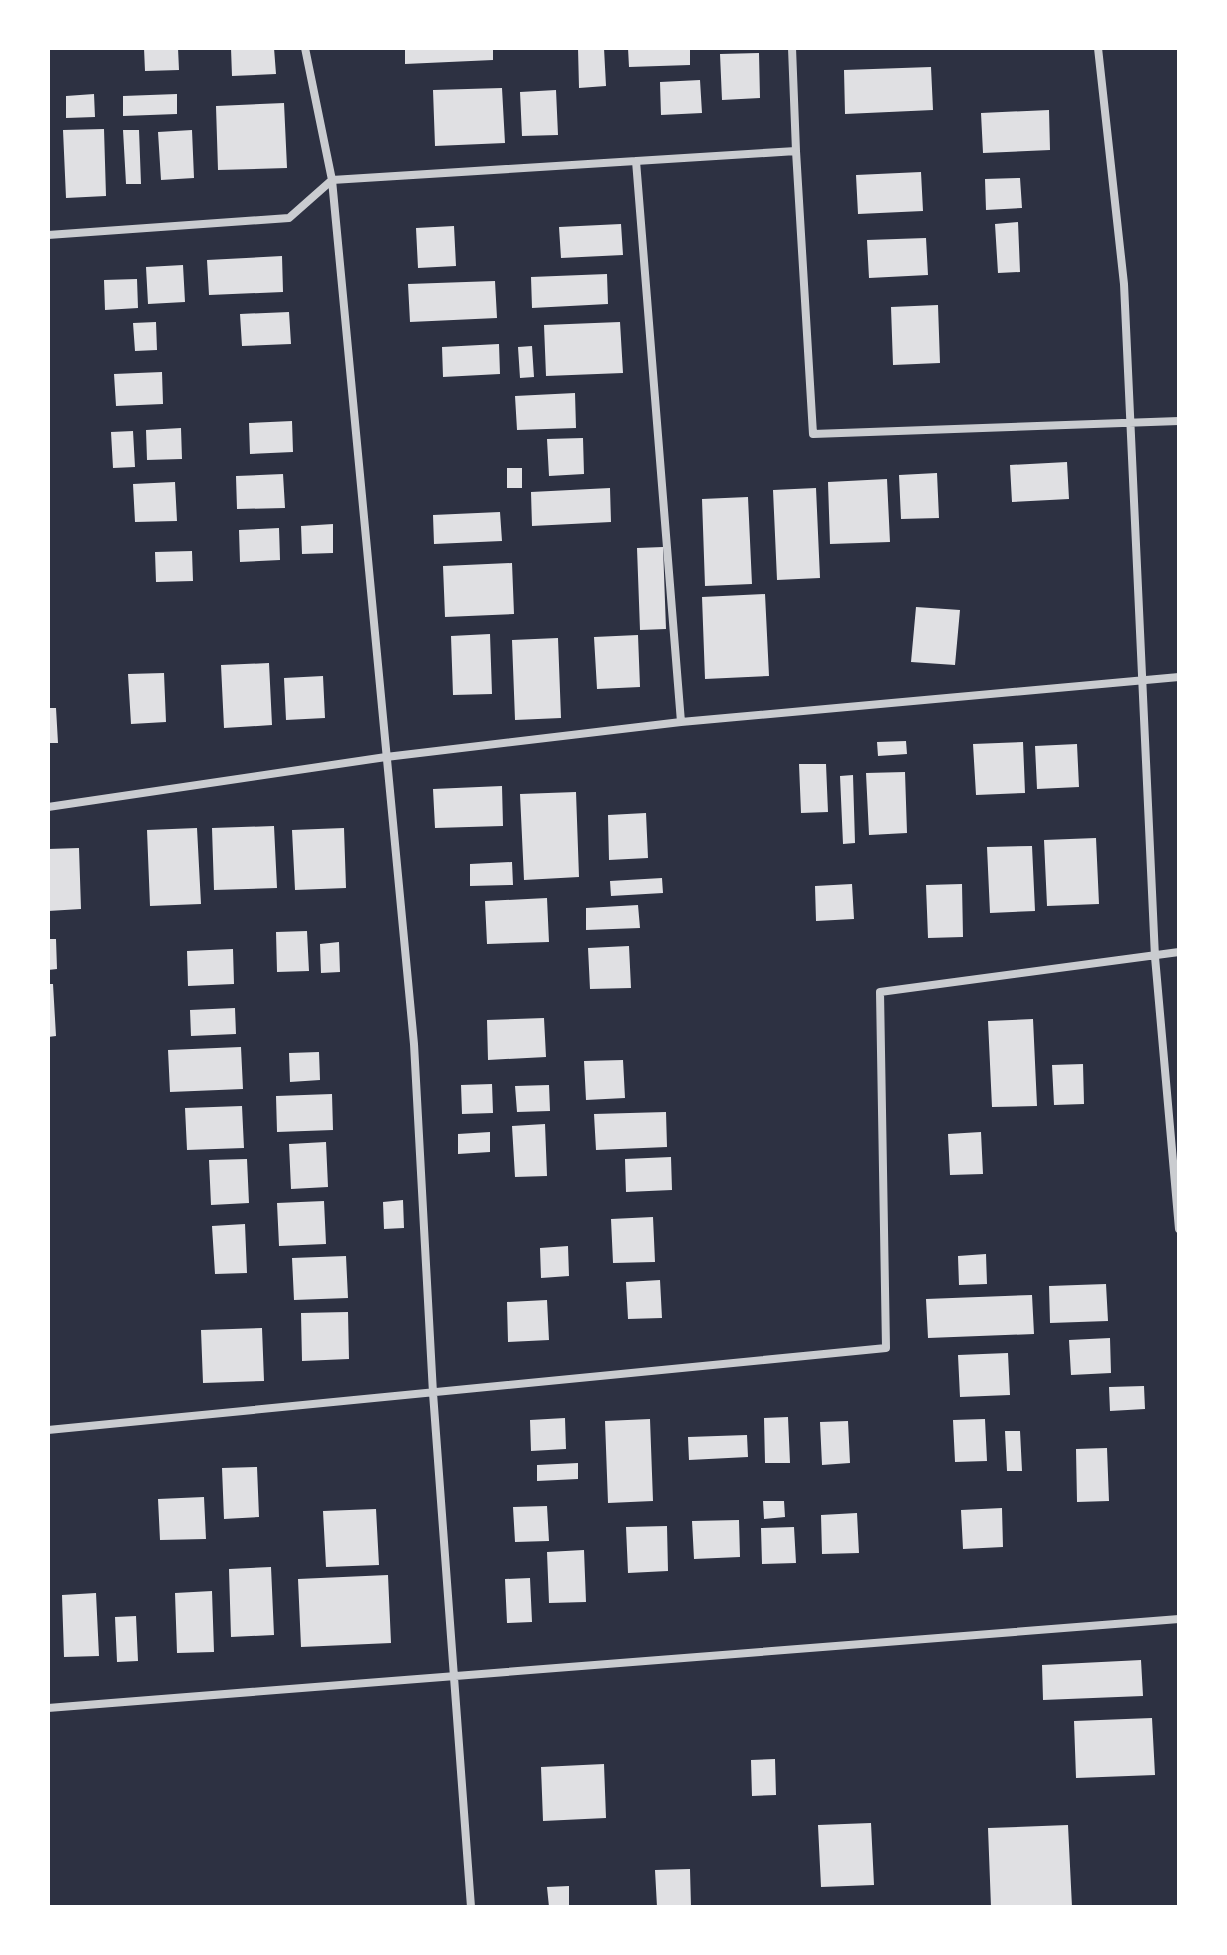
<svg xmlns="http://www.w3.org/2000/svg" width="1227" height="1955" font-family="Overpass,sans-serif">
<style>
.building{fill:#e0e0e3}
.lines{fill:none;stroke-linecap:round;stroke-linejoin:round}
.minor{stroke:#caccd0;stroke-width:8}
</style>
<rect width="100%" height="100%" fill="#2d3142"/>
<path class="building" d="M144,48H178L179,70L145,71Z
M231,48H274L276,74L232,76Z
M405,48H493V60L405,64Z
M578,48H604L606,86L579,88Z
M628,48H690V65L629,67Z
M759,53L760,98L722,100L720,54Z
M931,67L933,110L845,114L844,70Z
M700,80L702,113L661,115L660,82Z
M502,88L505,143L435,146L433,90Z
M556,90L558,135L522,136L520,92Z
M94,94L95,117L66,118V96Z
M177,94V114L123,116V96Z
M284,103L287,168L218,170L216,106Z
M1049,110L1050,150L983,153L981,113Z
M104,129L106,196L66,198L63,130Z
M123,130H139L141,184H126Z
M192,130L194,178L161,180L158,132Z
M921,172L923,211L858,214L856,175Z
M1020,178L1022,208L986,210L985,179Z
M1018,222L1020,272L998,273L995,224Z
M621,224L623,255L561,258L559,227Z
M454,226L456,266L418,268L416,228Z
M926,238L928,275L869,278L867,240Z
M282,256L283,292L209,295L207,260Z
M183,265L185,302L148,304L146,267Z
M607,274L608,304L532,308L531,277Z
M137,279L138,308L105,310L104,280Z
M495,281L497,318L410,322L408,284Z
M938,305L940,363L893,365L891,307Z
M289,312L291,344L242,346L240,314Z
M156,322L157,350L135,351L133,323Z
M620,322L623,373L546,376L544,325Z
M499,344L500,374L443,377L442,347Z
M532,346L534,377L520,378L518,347Z
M162,372L163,404L116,406L114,374Z
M575,393L576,428L517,430L515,396Z
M292,421L293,452L250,454L249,423Z
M181,428L182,459L147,460L146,430Z
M133,431L135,467L113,468L111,432Z
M583,438L584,474L549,476L547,439Z
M1067,462L1069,499L1012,502L1010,465Z
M507,468H522V488H507Z
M937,473L939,518L901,519L899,475Z
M283,474L285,508L237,509L236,476Z
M887,479L890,542L830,544L828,482Z
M175,482L177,521L135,522L133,484Z
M610,488L611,522L532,526L531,492Z
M816,488L820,578L777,580L773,490Z
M748,497L752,584L705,586L702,499Z
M500,512L502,541L434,544L433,515Z
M333,524V553L302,554L301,526Z
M279,528L280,560L240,562L239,530Z
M663,547L666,629L640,630L637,548Z
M192,551L193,581L156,582L155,552Z
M512,563L514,614L445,617L443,566Z
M765,594L769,676L705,679L702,597Z
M916,607L960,610L955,665L911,662Z
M490,634L492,694L453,695L451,636Z
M638,635L640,687L597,689L594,637Z
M558,638L561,718L515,720L512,640Z
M269,663L272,725L224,728L221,665Z
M164,673L166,722L131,724L128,674Z
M323,676L325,718L286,720L284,678Z
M48,708H56L58,743H48Z
M906,741L907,754L878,756L877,742Z
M1023,742L1025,793L976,795L973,744Z
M1077,744L1079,787L1037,789L1035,746Z
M799,764H826L828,812L801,813Z
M905,772L907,833L869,835L866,773Z
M853,775L855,843L843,844L840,776Z
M502,786L503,826L435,828L433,789Z
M576,792L579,877L524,880L520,794Z
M646,813L648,858L609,860L608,815Z
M274,826L277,888L214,890L212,828Z
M197,828L201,904L150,906L147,830Z
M344,828L346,888L295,890L292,830Z
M1096,838L1099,904L1047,906L1044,840Z
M1032,846L1035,911L990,913L987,847Z
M79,848L81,909L48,911V849Z
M512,862L513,885L470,886V864Z
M662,878L663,893L611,896L610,881Z
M852,884L854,919L816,921L815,886Z
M962,884L963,937L928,938L926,885Z
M547,898L549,942L487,944L485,901Z
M638,905L640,928L586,930V908Z
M307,931L309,971L277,972L276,932Z
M48,939H56L57,969L48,970Z
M339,942L340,972L321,973L320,944Z
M629,946L631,988L590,989L588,948Z
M233,949L234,984L188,986L187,951Z
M48,984H53L56,1036L48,1037Z
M235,1008L236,1034L191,1036L190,1010Z
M544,1018L546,1057L488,1060L487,1020Z
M1033,1019L1037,1106L992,1107L988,1021Z
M241,1047L243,1089L170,1092L168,1050Z
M319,1052L320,1080L290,1082L289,1053Z
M623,1060L625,1098L586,1100L584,1061Z
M1083,1064L1084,1104L1054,1105L1052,1065Z
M492,1084L493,1113L462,1114L461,1085Z
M549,1085L550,1111L517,1112L515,1086Z
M332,1094L333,1130L277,1132L276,1096Z
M242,1106L244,1148L187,1150L185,1108Z
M666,1112L667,1147L596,1150L594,1114Z
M545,1124L547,1176L515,1177L512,1126Z
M490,1132V1152L458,1154V1134Z
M981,1132L983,1174L950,1175L948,1134Z
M326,1142L328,1187L291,1189L289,1144Z
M671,1157L672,1190L626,1192L625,1159Z
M247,1159L249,1203L211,1205L209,1160Z
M403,1200L404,1228L384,1229L383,1202Z
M324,1201L326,1244L279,1246L277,1203Z
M653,1217L655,1262L613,1263L611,1219Z
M245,1224L247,1273L215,1274L212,1226Z
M568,1246L569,1276L541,1278L540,1248Z
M986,1254L987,1284L959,1285L958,1256Z
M346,1256L348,1298L294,1300L292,1258Z
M660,1280L662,1318L628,1319L626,1282Z
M1106,1284L1108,1321L1050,1323L1049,1286Z
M1032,1295L1034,1334L928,1338L926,1299Z
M547,1300L549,1340L508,1342L507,1302Z
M348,1312L349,1359L302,1361L301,1313Z
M262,1328L264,1381L203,1383L201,1330Z
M1110,1338L1111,1373L1071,1375L1069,1340Z
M1008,1353L1010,1395L960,1397L958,1355Z
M1144,1386L1145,1409L1110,1411L1109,1387Z
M788,1417L790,1463H765L764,1418Z
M565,1418L566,1449L531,1451L530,1420Z
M650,1419L653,1501L608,1503L605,1421Z
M985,1419L987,1461L955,1462L953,1420Z
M848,1421L850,1463L822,1465L820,1422Z
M1005,1431H1020L1022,1471H1007Z
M747,1435L748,1457L689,1460L688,1437Z
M1107,1448L1109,1501L1077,1502L1076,1449Z
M578,1463V1479L537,1481V1465Z
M257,1467L259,1517L224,1519L222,1468Z
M204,1497L206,1539L160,1540L158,1499Z
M763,1501H784L785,1517L764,1519Z
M547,1506L549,1541L515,1542L513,1507Z
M1002,1508L1003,1547L963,1549L961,1510Z
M376,1509L379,1565L326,1567L323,1511Z
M857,1513L859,1553L822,1554L821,1515Z
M739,1520L740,1557L694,1559L692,1521Z
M667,1526L668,1571L628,1573L626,1527Z
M794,1527L796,1563L762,1564L761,1528Z
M584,1550L586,1602L549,1603L547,1552Z
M271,1567L274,1635L231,1637L229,1569Z
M388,1575L391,1643L301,1647L298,1579Z
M530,1578L532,1622L507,1623L505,1579Z
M212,1591L214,1652L177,1653L175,1593Z
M96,1593L99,1656L64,1657L62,1595Z
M136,1616L138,1661L117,1662L115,1617Z
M1141,1660L1143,1696L1043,1700L1042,1665Z
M1152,1718L1155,1775L1076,1778L1074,1721Z
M775,1759L776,1795L752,1796L751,1760Z
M604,1764L606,1818L543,1821L541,1767Z
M871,1823L874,1885L821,1887L818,1825Z
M1068,1825L1072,1907H991L988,1828Z
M690,1869L691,1907H657L655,1870Z
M569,1886V1907H549L547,1887Z"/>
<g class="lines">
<path class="minor" d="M305,48L332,180L414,1044L433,1393L471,1907
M1098,48L1124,284L1155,957L1179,1229
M796,151L813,434L1179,421
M636,161L681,722
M48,235L289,218L332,180L796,151L792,48
M48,807L386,757L681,722L1179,677
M48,1430L886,1348L880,992L1179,952
M48,1708L1179,1619"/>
</g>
<rect width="1227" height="1955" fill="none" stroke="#ffffff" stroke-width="100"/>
</svg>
